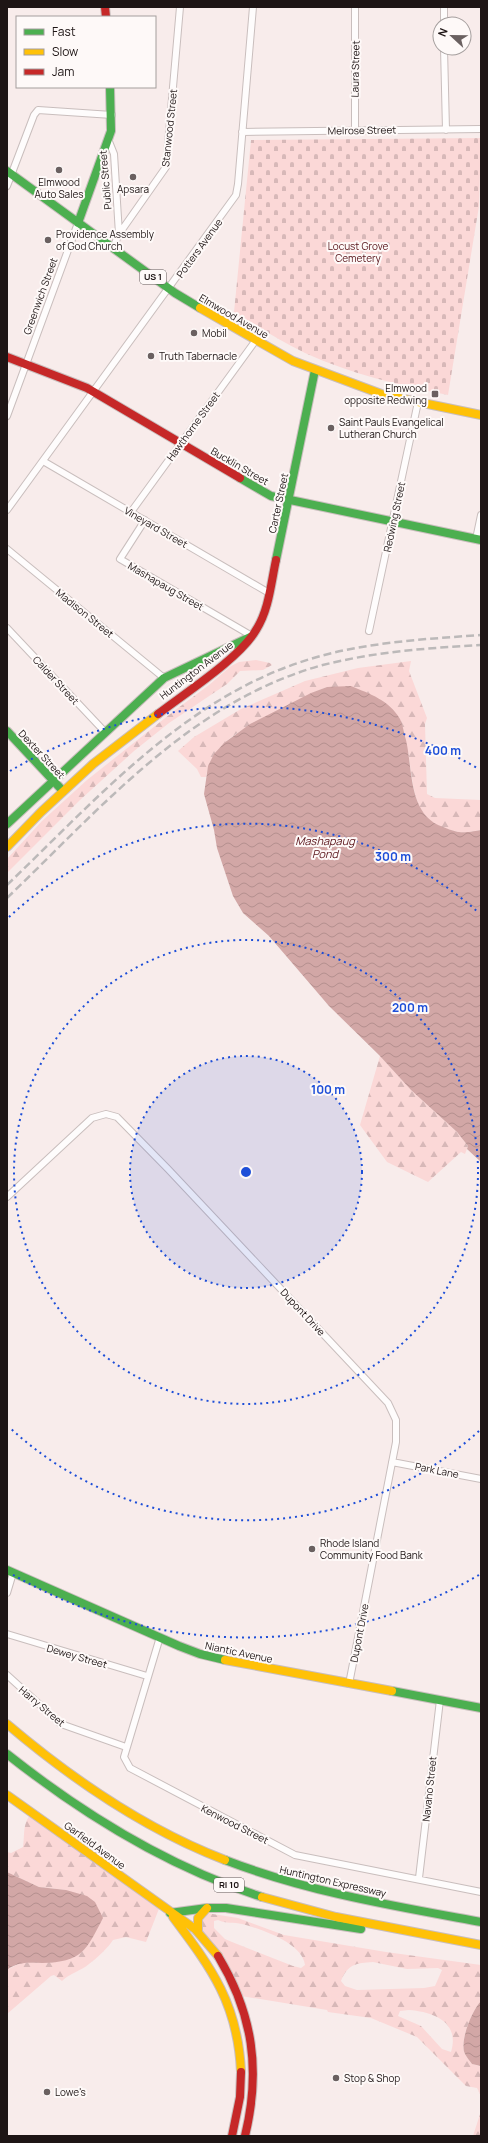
<svg xmlns="http://www.w3.org/2000/svg" width="488" height="2143" font-family="Manrope,sans-serif">
<style>
.forest{fill:url(#forest-firs);fill-rule:evenodd}
.cemetery{fill:url(#cemetery-stones)}
.water{fill:url(#water-waves)}
.lines{fill:none;stroke-linecap:round;stroke-linejoin:round}
.street-casing{stroke:#c9bebd;stroke-width:8}
.fast-casing{stroke:#c9bebd;stroke-width:10}
.slow-casing{stroke:#c9bebd;stroke-width:10}
.jam-casing{stroke:#c9bebd;stroke-width:10}
.street{stroke:#fefcfc;stroke-width:6}
.fast{stroke:#4caf50;stroke-width:8}
.slow{stroke:#ffc107;stroke-width:8}
.jam{stroke:#c62828;stroke-width:8}
.rail{stroke:#bcb9b9;stroke-width:2.5;stroke-dasharray:8 4;stroke-linecap:butt}
.ring{fill:none;stroke:#1d4ed8;stroke-width:2;stroke-dasharray:2 4}
.poi-dot{fill:#6a6060;stroke:#fef9f8;stroke-width:1.5}
.labels{text-anchor:middle;stroke-width:4;stroke-linejoin:round;paint-order:stroke}
.shield{fill:#fef9f8;stroke:#615959;stroke-width:1}
.shield-label{font-size:9px;font-weight:bold;fill:#1e1515}
.street-label{font-size:10px;fill:#1e1515;stroke:#fef9f8}
.poi-label{font-size:10px;fill:#1e1515;stroke:#fef9f8;text-anchor:start}
.park-label{font-size:10px;fill:#571218;stroke:#fef9f8}
.water-label{font-size:11px;font-style:italic;fill:#5a151b;stroke:#fef9f8}
.centre{fill:#1d4ed8;stroke:#fef9f8;stroke-width:2}
.ring-label{font-size:12px;text-anchor:middle;font-weight:bold;fill:#1d4ed8;stroke:#fef9f8;stroke-width:4;stroke-linejoin:round;paint-order:stroke}
</style>
<defs>
<pattern id="forest-firs" width="22" height="20" patternUnits="userSpaceOnUse"><rect width="22" height="20" fill="#fbd8d7"/><path d="M5 1l3.5 6h-7zM16 11l3.5 6h-7z" fill="#d7b8b8"/></pattern>
<pattern id="cemetery-stones" width="16" height="16" patternUnits="userSpaceOnUse"><rect width="16" height="16" fill="#fbd8d7"/><path d="M2 7V4a2 2 0 0 1 4 0v3zM10 15v-3a2 2 0 0 1 4 0v3z" fill="#d7b8b8"/></pattern>
<pattern id="water-waves" width="16" height="10" patternUnits="userSpaceOnUse"><rect width="16" height="10" fill="#d2a7a6"/><path d="M0 5q4-4 8 0t8 0" fill="none" stroke="#b48f8e"/></pattern>
</defs>
<rect width="100%" height="100%" fill="#f8eceb"/>
<path class="forest" d="M256,660L270,663L272,665L263,670L240,671L227,684L169,723L134,751L80,800L7,873V859L42,821L87,780L174,711L209,685L231,666L239,662Z
M411,661L409,671L427,718L425,724L427,794L435,798L481,800V830C463,833 460,834 442,827C412,817 413,779 408,751L327,687C308,694 292,704 275,713C245,728 212,741 206,777H201L197,769L178,751L194,737L241,709L305,681L358,668Z
M380,1056L411,1090L457,1132L468,1146L465,1154L461,1152L428,1182L387,1162L360,1125Z
M33,1812L162,1901L146,1942L126,1937L113,1940C109,1947 96,1959 89,1964C81,1971 70,1973 62,1981L54,1975L51,1976L7,2014V1970L22,1962L42,1963L66,1890L39,1887L7,1872V1852L11,1853L23,1847C25,1834 22,1822 33,1812Z
M200,1912L238,1918L284,1935L386,1952L481,1965V2001C472,2010 459,2042 465,2054C467,2058 470,2061 472,2064L481,2066V2096L477,2088L466,2086L417,2037L371,2018L328,2012L327,2010L235,1995L193,1919ZM218,1920C226,1924 234,1922 242,1924C261,1929 303,1943 305,1965L301,1968L293,1966L232,1942L225,1939L214,1928V1921ZM373,1962L407,1969L438,1968L442,1970L435,1986L424,1988L357,1990L345,1986L341,1981C348,1964 356,1963 373,1962ZM409,2010C434,2012 460,2022 451,2052L442,2049L421,2026L398,2016L400,2011Z
M481,2111V2136H473Z"/>
<path class="cemetery" d="M481,138L479,206L448,395C399,385 351,374 305,353C280,341 257,326 234,312L251,140Z"/>
<path class="water" d="M351,686C370,694 389,700 400,719C403,725 404,734 406,740C413,770 408,815 443,827C460,834 463,833 481,830V1162L467,1149L468,1146L457,1132L411,1090L379,1055L329,1006L269,936L243,913L233,896L217,848L214,830L204,794L208,766L214,754L224,743L250,724L311,693L327,687Z
M7,1872L39,1887L66,1890L87,1896L95,1902L103,1918C86,1951 82,1962 42,1963C28,1963 19,1961 7,1970Z
M481,2001V2066L472,2064C470,2061 467,2058 465,2054C459,2042 472,2010 481,2001Z"/>
<g class="lines">
<defs>
<path id="street" d="M444,7V24
M444,48L446,130
M355,130V7
M242,132L481,129
M108,139L114,154L119,234L113,248
M7,186L34,115L38,110L112,115
M119,234L166,167L180,7
M7,416L78,223
M43,461L269,593
M7,510L236,195L238,184L253,7
M131,512L256,340
M145,520L120,559L252,636
M476,539L481,515
M7,549L164,678
M7,628L105,732
M369,631L418,402
M7,1197L92,1118L106,1114L117,1117L168,1169L388,1403L396,1420V1442L349,1684
M392,1462L481,1479
M7,1593L13,1573
M7,1634L147,1676
M160,1637L124,1757L130,1768L295,1855L481,1892
M7,1675L61,1724L126,1747
M419,1878L440,1700"/>
<path id="fast" d="M7,171L175,293L200,308
M78,223L111,131L110,87
M240,478L271,496L481,540
M276,560L315,370
M7,731L63,791
M7,824L164,678L250,637
M7,1570L179,1646L200,1654L225,1660
M392,1691L481,1708
M7,1754C84,1815 168,1867 262,1897
M225,1860C308,1892 394,1906 481,1922
M170,1913L207,1908H226L361,1929"/>
<path id="slow" d="M200,308L293,361L384,395L481,415
M7,847L41,812L93,764L158,714
M225,1660L392,1691
M7,1724C73,1780 144,1829 225,1860
M7,1795L195,1929L218,1956
M262,1897L336,1917L481,1945
M173,1917C212,1969 238,2004 241,2072
M198,1931V1918L207,1908"/>
<path id="jam" d="M105,7L106,17
M7,357L87,388L240,478
M158,714C185,693 240,658 256,630C269,610 271,583 276,560
M218,1956C253,2014 261,2070 245,2136
M232,2136L240,2097L241,2072"/>
</defs>
<use href="#street" class="street-casing"/>
<use href="#fast" class="fast-casing"/>
<use href="#slow" class="slow-casing"/>
<use href="#jam" class="jam-casing"/>
<use href="#street" class="street"/>
<use href="#fast" class="fast"/>
<use href="#slow" class="slow"/>
<use href="#jam" class="jam"/>
<path class="rail" d="M7,885C100,796 189,693 317,657C370,642 426,639 481,635
M7,898C101,808 190,703 319,666C372,652 427,648 481,645"/>
</g>
<circle cx="246" cy="1172" r="116" fill="#1d4ed8" fill-opacity=".12"/>
<g class="ring">
<circle cx="246" cy="1172" r="116"/>
<circle cx="246" cy="1172" r="232"/>
<path d="M479 1431A348 348 0 0 1 9 1427M9 917A348 348 0 0 1 479 913"/>
<path d="M479 1575A465 465 0 0 1 10 1573M10 771A465 465 0 0 1 479 769"/>
</g>
<g class="poi-dot">
<circle cx="59" cy="170" r="4"/>
<circle cx="133" cy="177" r="4"/>
<circle cx="48" cy="240" r="4"/>
<circle cx="194" cy="333" r="4"/>
<circle cx="151" cy="356" r="4"/>
<rect x="431" y="390" width="8" height="8" rx="2"/>
<circle cx="331" cy="428" r="4"/>
<circle cx="312" cy="1549" r="4"/>
<circle cx="336" cy="2078" r="4"/>
<circle cx="47" cy="2092" r="4"/>
</g>
<g class="labels">
<g class="shield">
<rect x="140" y="270" width="26" height="14" rx="3"/>
<rect x="214" y="1878" width="30" height="14" rx="3"/>
</g>
<g class="shield-label">
<text x="153" y="280">US 1</text>
<text x="229" y="1888">RI 10</text>
</g>
<g class="street-label">
<text transform="translate(355 69) rotate(-89)" y="4">Laura Street</text>
<text transform="translate(169 128) rotate(-84)" y="4">Stanwood Street</text>
<text transform="translate(362 130) rotate(-1)" y="4">Melrose Street</text>
<text transform="translate(105 180) rotate(-95)" y="4">Public Street</text>
<text transform="translate(199 248) rotate(-54)" y="4">Potters Avenue</text>
<text transform="translate(40 296) rotate(-70)" y="4">Greenwich Street</text>
<text transform="translate(234 316) rotate(30)" y="4">Elmwood Avenue</text>
<text transform="translate(193 426) rotate(-54)" y="4">Hawthorne Street</text>
<text transform="translate(240 466) rotate(30)" y="4">Bucklin Street</text>
<text transform="translate(278 503) rotate(-78)" y="4">Carter Street</text>
<text transform="translate(394 517) rotate(-78)" y="4">Redwing Street</text>
<text transform="translate(156 527) rotate(30)" y="4">Vineyard Street</text>
<text transform="translate(166 586) rotate(30)" y="4">Mashapaug Street</text>
<text transform="translate(85 613) rotate(39)" y="4">Madison Street</text>
<text transform="translate(196 670) rotate(-37)" y="4">Huntington Avenue</text>
<text transform="translate(56 680) rotate(47)" y="4">Calder Street</text>
<text transform="translate(42 754) rotate(47)" y="4">Dexter Street</text>
<text transform="translate(303 1312) rotate(47)" y="4">Dupont Drive</text>
<text transform="translate(437 1470) rotate(11)" y="4">Park Lane</text>
<text transform="translate(359 1633) rotate(-79)" y="4">Dupont Drive</text>
<text transform="translate(239 1652) rotate(12)" y="4">Niantic Avenue</text>
<text transform="translate(77 1656) rotate(16)" y="4">Dewey Street</text>
<text transform="translate(42 1706) rotate(40)" y="4">Harry Street</text>
<text transform="translate(429 1789) rotate(-84)" y="4">Navaho Street</text>
<text transform="translate(235 1824) rotate(27)" y="4">Kenwood Street</text>
<text transform="translate(95 1845) rotate(36)" y="4">Garfield Avenue</text>
<text transform="translate(333 1881) rotate(13)" y="4">Huntington Expressway</text>
</g>
<g class="poi-label">
<text x="59" y="186" text-anchor="middle">Elmwood<tspan x="59" dy="12">Auto Sales</tspan></text>
<text x="133" y="193" text-anchor="middle">Apsara</text>
<text x="56" y="238">Providence Assembly<tspan x="56" dy="12">of God Church</tspan></text>
<text x="202" y="337">Mobil</text>
<text x="159" y="360">Truth Tabernacle</text>
<text x="427" y="392" text-anchor="end">Elmwood<tspan x="427" dy="12">opposite Redwing</tspan></text>
<text x="339" y="426">Saint Pauls Evangelical<tspan x="339" dy="12">Lutheran Church</tspan></text>
<text x="320" y="1547">Rhode Island<tspan x="320" dy="12">Community Food Bank</tspan></text>
<text x="344" y="2082">Stop &amp; Shop</text>
<text x="55" y="2096">Lowe's</text>
</g>
<g class="park-label">
<text x="358" y="250">Locust Grove<tspan x="358" dy="12">Cemetery</tspan></text>
</g>
<g class="water-label">
<text x="325" y="845">Mashapaug<tspan x="325" dy="13">Pond</tspan></text>
</g>
</g>
<circle cx="246" cy="1172" r="6" class="centre"/>
<g class="ring-label">
<text x="443" y="755">400 m</text>
<text x="393" y="861">300 m</text>
<text x="410" y="1012">200 m</text>
<text x="328" y="1094">100 m</text>
</g>
<rect width="488" height="2143" fill="none" stroke="#1e1515" stroke-width="16"/>
<rect x="16" y="16" width="140" height="72" fill="#fef9f8" stroke="#a49e9d"/>
<rect x="24" y="29" width="20" height="6" fill="#4caf50" stroke="#a49e9d"/>
<text x="52" y="36" font-size="12" fill="#1e1515">Fast</text>
<rect x="24" y="49" width="20" height="6" fill="#ffc107" stroke="#a49e9d"/>
<text x="52" y="56" font-size="12" fill="#1e1515">Slow</text>
<rect x="24" y="69" width="20" height="6" fill="#c62828" stroke="#a49e9d"/>
<text x="52" y="76" font-size="12" fill="#1e1515">Jam</text>
<g transform="translate(452 36) rotate(292)"><circle r="19" fill="#fef9f8" stroke="#a49e9d"/>
<path d="M0-3L7 15L0 10L-7 15Z" fill="#6a6060"/>
<text y="-6" font-size="11" font-weight="bold" text-anchor="middle" fill="#1e1515">N</text>
</g>
</svg>
